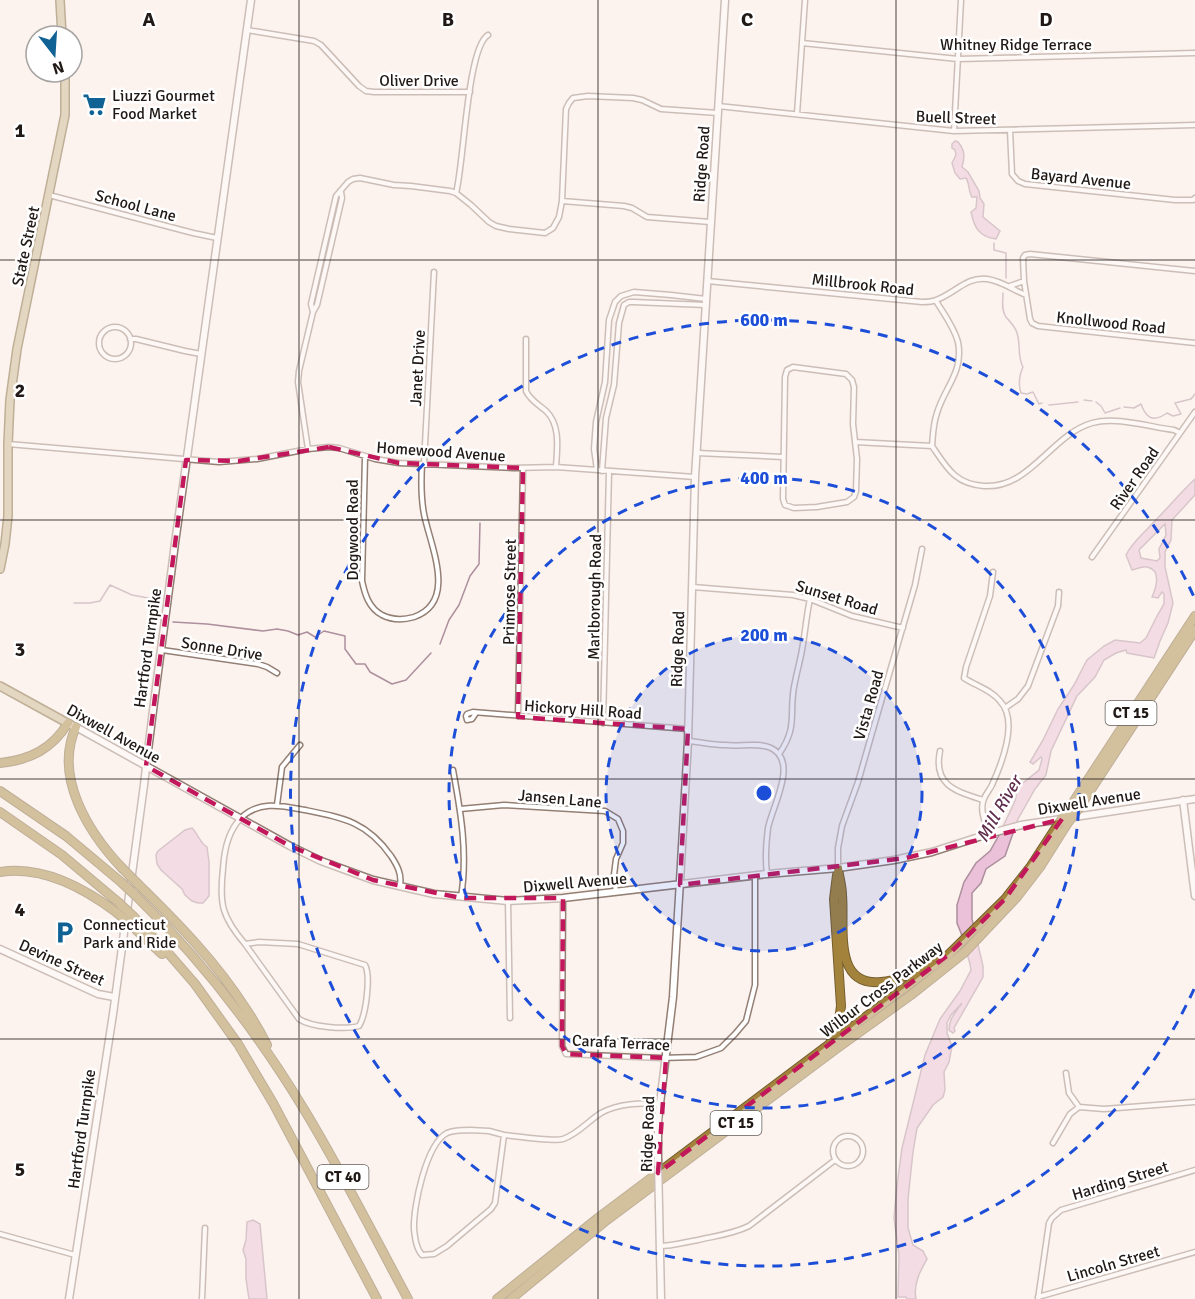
<svg xmlns="http://www.w3.org/2000/svg" width="1195" height="1299" font-family="Signika,sans-serif">
<style>
.water{fill:#eac1d8;stroke:#ad8f9e;stroke-width:1.5;fill-rule:evenodd}
.lines{fill:none;stroke-linecap:round;stroke-linejoin:round}
.stream{stroke:#ad8f9e;stroke-width:1.5}
.street-casing{stroke:#937f74;stroke-width:7}
.secondary-casing{stroke:#937f74;stroke-width:9}
.primary-casing{stroke:#755e2e;stroke-width:10}
.highway-casing{stroke:#755e2e;stroke-width:10}
.street{stroke:#fff;stroke-width:4}
.secondary{stroke:#fff;stroke-width:6}
.primary{stroke:#c8b589;stroke-width:7}
.highway{stroke:#a3833b;stroke-width:8}
.secondary-bridge-casing{stroke:#937f74;stroke-width:9;stroke-linecap:butt}
.highway-bridge-casing{stroke:#755e2e;stroke-width:10;stroke-linecap:butt}
.secondary-bridge{stroke:#fff;stroke-width:6}
.highway-bridge{stroke:#a3833b;stroke-width:8}
.marked{fill:none;stroke:#c2185b;stroke-width:4.5;stroke-dasharray:12 8;stroke-linejoin:round}
.grid{fill:none;stroke:#201915;stroke-width:1.5;stroke-opacity:0.55}
.ring{fill:none;stroke:#1d4ed8;stroke-width:3;stroke-dasharray:10 8}
.labels{text-anchor:middle;stroke-width:5;stroke-linejoin:round;paint-order:stroke}
.shield{fill:#fff;stroke:#635e5b;stroke-width:1.5}
.shield-label{font-size:15px;font-weight:bold;fill:#201915}
.street-label{font-size:16px;fill:#201915;stroke:#fff}
.poi-label{font-size:16px;fill:#201915;stroke:#fff;text-anchor:start}
.water-label{font-size:18px;font-style:italic;fill:#5f2c4c;stroke:#fff}
.grid-label{font-size:20px;text-anchor:middle;font-weight:bold;fill:#201915;stroke:#fff;stroke-width:5;stroke-linejoin:round;paint-order:stroke}
.centre{fill:#1d4ed8;stroke:#fff;stroke-width:3}
.ring-label{font-size:18px;text-anchor:middle;font-weight:bold;fill:#1d4ed8;stroke:#fff;stroke-width:5;stroke-linejoin:round;paint-order:stroke}
</style>
<rect width="100%" height="100%" fill="#fcf3ee"/>
<path class="water" d="M955,141L958,142C965,150 965,157 962,167L968,172L979,191L980,198L984,204L983,217L1000,231L996,239C979,237 974,227 971,212L976,208L977,197H972C968,191 970,184 966,178L960,179L955,173L952,163L956,155L955,150L952,148V144Z
M1195,479V495L1172,520L1171,540L1165,552V567L1173,603L1168,623L1160,641L1154,658L1127,653L1126,650L1116,653L1104,660L1095,677L1077,696L1051,751L1046,775L1035,789L1018,819L1005,856L986,869L981,883L972,893V919L983,966V977L954,1028L955,1031L953,1033L949,1030C949,1018 956,1012 962,1003L951,1015L947,1023V1033L952,1046L949,1062L944,1072L945,1090L943,1097L933,1105L917,1128L913,1152L908,1199V1228L913,1245L923,1251L927,1259C920,1271 913,1285 916,1299H907L906,1297H898L899,1255L894,1218L897,1185L902,1148L925,1055L940,1019L960,991L971,970L970,964L961,933L957,923V905L964,882L976,863L990,851L998,837L1015,801L1018,787L1039,770L1042,759L1041,757L1033,764L1030,762L1043,740L1058,709L1074,685L1087,660L1104,646L1115,640L1140,643L1146,638L1157,616L1164,604V594L1162,592L1158,598L1152,597C1156,588 1162,570 1147,567C1142,566 1137,569 1132,570L1126,555C1132,543 1142,535 1151,525C1166,510 1179,494 1195,479ZM1165,524L1166,535L1159,549L1160,558L1157,561L1141,558L1139,550Z
M192,828C198,834 200,843 207,847L209,862V896L203,903H198L192,901L185,895L182,889L161,870L157,864L156,855L158,851L185,830Z
M253,1220L260,1224L267,1299H249L246,1279V1259L243,1250L246,1240L247,1222Z"/>
<g class="lines">
<path class="stream" d="M994,243V250L1006,253V278
M1003,293C1003,301 1001,310 1006,317C1010,322 1015,326 1017,333C1021,345 1017,356 1023,367C1019,376 1018,384 1021,393L1027,394L1033,392L1039,404L1042,403
M1084,400L1092,401
M1096,402L1101,406L1105,413L1120,408
M1049,405L1078,402
M1124,407L1134,408L1141,404C1146,418 1153,423 1167,413L1173,416L1181,414L1175,403L1191,399L1195,394
M74,603H90L100,601L110,585L132,595L159,600
M173,622L207,624L263,631L277,629L288,631L298,635L307,632L315,637L324,631L345,636V649L356,664H365L370,672L392,684L406,680L431,653
M440,644L449,620L459,605L470,576L479,564L480,523"/>
<defs>
<path id="street" d="M247,30L314,41L321,45L359,86L366,91L374,92H470
M802,43L958,59L1195,53
M718,106L954,131L1195,125
M797,114L805,0
M1010,130L1012,174L1018,181L1025,184L1175,200H1193L1195,198
M954,131L961,0
M456,193C464,164 467,48 488,35
M49,195L193,233L217,238
M562,201L624,206L632,208L647,217L710,222
M1195,271L1030,254L1025,255L1023,258L1024,281L1030,319L1032,323L1038,326L1195,343
M707,281L922,302C927,302 932,302 936,300C954,294 967,276 987,279C1002,281 1013,290 1026,295
M1010,286L1024,281
M936,301C944,314 954,327 958,342C964,372 944,388 937,413C933,424 933,435 932,446C947,468 955,484 984,486C1030,489 1051,435 1092,423C1117,416 1149,427 1174,430L1180,433
M313,312L311,304L336,196L348,182L353,179L360,178L394,185L411,186L450,191L456,193L471,205L489,222L496,226L509,229L545,233L553,228L559,217L562,201L566,109L569,103L573,98L588,96L633,98L642,100L661,109L718,113
M99 343a16 16 0 1 1 32 0a16 16 0 1 1-32 0Z
M130,339H136L185,351L201,354
M526,339V391C530,400 539,405 546,411C561,425 557,450 556,467
M793,367L846,374L852,380L854,387L853,424L857,459L856,491L854,497L847,502L817,507L794,508L785,505L783,499L785,377L787,370Z
M855,442L932,446
M8,444L219,462L257,459L308,449L329,447L339,448L375,459L399,463L513,468L556,467L695,477
M308,449L298,382L299,371L313,312L317,305L342,198L341,192
M697,453L783,457
M365,457L362,581C365,595 369,608 382,615C392,620 404,620 414,617C458,602 430,545 424,514C421,498 421,481 422,464
M424,464L434,272
M597,470L594,449L596,422L605,382L609,320L615,302L621,296L634,292L671,295L706,299
M602,471L606,418L614,385L619,323L624,305L629,302H633L706,305
M1092,557L1195,412
M693,587L793,595L810,599L852,616L903,628
M162,650L258,664L267,667L277,673
M1005,708L1018,699L1028,686L1058,606L1059,592
M476,713L472,719L467,720L466,716L467,714L473,712L688,729
M518,716L523,468
M603,723L609,471
M688,741C701,742 713,745 725,745C740,747 757,742 771,748C799,761 772,807 768,828C766,843 765,859 767,874
M940,751C933,785 955,791 983,800
M779,754C798,727 789,715 794,687C796,676 799,665 801,655C805,636 806,617 810,599
M453,770C461,813 468,854 461,897
M277,805L282,767L300,745
M460,809L504,805L605,811L618,819L623,831V843L616,859L614,875L616,892
M988,834C986,824 980,811 983,802C984,796 989,791 992,785C1002,763 1019,721 1000,701C990,689 976,686 964,678L966,667L990,596L993,572
M838,867V848L842,826L858,782L872,733L915,585L922,549
M563,898L562,1046L566,1054L661,1058L696,1057L721,1048L735,1034L746,1021L755,985V876
M508,901L510,1018
M259,942L298,944L365,965C371,976 366,1015 359,1026C345,1030 311,1027 299,1019L245,944Z
M245,944C222,917 219,904 223,869C224,851 228,831 241,818C259,800 283,806 305,810C344,818 367,822 391,856C397,865 402,874 400,885
M1066,1073L1069,1093L1079,1107L1104,1109L1195,1102
M470,1130L489,1131L504,1135L495,1203L491,1209L447,1246L434,1254L422,1255C416,1248 415,1238 414,1229C413,1207 426,1144 447,1133C454,1130 463,1130 470,1130Z
M504,1135C516,1136 554,1142 563,1139C578,1134 588,1121 601,1113C619,1103 640,1103 660,1104
M833 1151a15 15 0 1 1 30 0a15 15 0 1 1-30 0Z
M1053,1143L1070,1114L1079,1107
M0,1234L75,1255
M660,1246C673,1246 685,1242 698,1240C715,1236 733,1234 749,1226L835,1160
M1038,1297L1195,1252
M202,1299L205,1228
M1038,1299L1049,1223L1052,1218L1061,1210L1195,1170"/>
<path id="secondary" d="M76,727L290,846L321,861L373,880L434,894L508,901L563,898L767,874L838,868L894,860L932,852L988,834L1021,825L1195,799
M1183,800L1195,896
M0,949L98,994L114,997
M658,1159V1120L673,997L681,864L688,741L695,477L725,0
M659,1207L661,1299
M69,1299L113,1014L144,785C153,704 165,623 175,543C200,362 226,181 251,0"/>
<path id="primary" d="M60,0L62,36
M0,569L5,544L8,516V444L10,400L17,349L65,115V72
M0,686L71,725"/>
<path id="highway" d="M76,727C53,777 89,833 122,868
M0,763C30,760 52,749 68,723
M0,791L66,836L121,882
M1079,808L1195,630
M1068,810L1195,616
M0,812L62,855L118,902
M838,868C839,877 842,886 842,895C845,925 832,987 881,982C899,981 917,970 933,962
M0,872C42,865 84,888 116,912
M138,884C178,923 216,962 246,1009C254,1021 261,1033 267,1045
M136,896C202,960 258,1033 305,1111C342,1172 374,1236 408,1299
M134,917L169,954L195,984L238,1044L273,1103L377,1299
M132,926L162,954
M830,1043L838,1027L841,1006L834,899L837,875
M497,1299L598,1218L948,955L1005,899L1031,866L1057,826
M511,1299L607,1220L836,1049L911,995L965,952L1017,897L1040,867L1067,824"/>
</defs>
<use href="#street" class="street-casing"/>
<use href="#secondary" class="secondary-casing"/>
<use href="#primary" class="primary-casing"/>
<use href="#highway" class="highway-casing"/>
<use href="#street" class="street"/>
<use href="#secondary" class="secondary"/>
<use href="#primary" class="primary"/>
<use href="#highway" class="highway"/>
<defs>
<path id="secondary-bridge" d="M658,1159L659,1207"/>
<path id="highway-bridge" d="M1067,824L1079,808
M1057,826L1068,810
M122,868L138,884
M121,882L136,896
M118,902L134,917
M116,912L132,926"/>
</defs>
<use href="#secondary-bridge" class="secondary-bridge-casing"/>
<use href="#highway-bridge" class="highway-bridge-casing"/>
<use href="#secondary-bridge" class="secondary-bridge"/>
<use href="#highway-bridge" class="highway-bridge"/>
</g>
<path d="M0 0H1195V1299H0ZM329,447L399,463L523,468L518,717L688,729L680,885L906,858L1062,819L1005,899L948,955L658,1173L666,1058L566,1054L562,1046L563,898H461L373,880L290,846L146,766L186,460L239,461Z" fill="#fcf3ee" fill-opacity=".55" fill-rule="evenodd"/>
<path class="marked" d="M329,447L399,463L523,468L518,717L688,729L680,885L906,858L1062,819L1005,899L948,955L658,1173L666,1058L566,1054L562,1046L563,898H461L373,880L290,846L146,766L186,460L239,461Z"/>
<path class="grid" d="M299,0V1299M598,0V1299M896,0V1299M0,260H1195M0,520H1195M0,779H1195M0,1039H1195"/>
<circle cx="764" cy="793" r="158" fill="#1d4ed8" fill-opacity=".12"/>
<g class="ring">
<circle cx="764" cy="793" r="158"/>
<circle cx="764" cy="793" r="315"/>
<path d="M1194 989A473 473 0 1 1 1194 597"/>
</g>
<defs>
<symbol id="supermarket-bare" viewBox="-9 -9 18 18"><path d="M-6-5.5h2.5l.6 2H6L4.5 2H-2.5L-4.4-4H-6ZM-1.5 3.2a1.3 1.3 0 1 0 .1 0ZM3 3.2a1.3 1.3 0 1 0 .1 0Z" fill="#106294" stroke="#fff" stroke-width="2.5" paint-order="stroke"/></symbol>
<symbol id="parking-bare" viewBox="-9 -9 18 18"><path d="M-3.5-5.5H1a3.5 3.5 0 0 1 0 7H-1V5.5H-3.5ZM-1-3.4V-.6H.8a1.4 1.4 0 0 0 0-2.8Z" fill="#106294" stroke="#fff" stroke-width="2.5" paint-order="stroke"/></symbol>
</defs>
<g fill-rule="evenodd">
<use href="#supermarket-bare" x="78" y="88" width="33" height="33"/>
<use href="#parking-bare" x="48" y="916" width="33" height="33"/>
</g>
<g class="labels">
<g class="shield">
<rect x="1105.5" y="701" width="51" height="24" rx="4.5"/>
<rect x="710.5" y="1111" width="51" height="24" rx="4.5"/>
<rect x="317.5" y="1165" width="51" height="24" rx="4.5"/>
</g>
<g class="shield-label">
<text x="1131" y="718">CT 15</text>
<text x="736" y="1128">CT 15</text>
<text x="343" y="1182">CT 40</text>
</g>
<g class="street-label">
<text x="1016" y="50">Whitney Ridge Terrace</text>
<text x="419" y="86">Oliver Drive</text>
<text transform="translate(956 117) rotate(2)" y="6">Buell Street</text>
<text transform="translate(701 164) rotate(-86)" y="6">Ridge Road</text>
<text transform="translate(1081 178) rotate(6)" y="6">Bayard Avenue</text>
<text transform="translate(136 205) rotate(15)" y="6">School Lane</text>
<text transform="translate(25 246) rotate(-78)" y="6">State Street</text>
<text transform="translate(863 284) rotate(6)" y="6">Millbrook Road</text>
<text transform="translate(1111 322) rotate(6)" y="6">Knollwood Road</text>
<text transform="translate(417 368) rotate(-87)" y="6">Janet Drive</text>
<text transform="translate(441 451) rotate(4)" y="6">Homewood Avenue</text>
<text transform="translate(1134 478) rotate(-55)" y="6">River Road</text>
<text transform="translate(352 530) rotate(-90)" y="6">Dogwood Road</text>
<text transform="translate(509 592) rotate(-89)" y="6">Primrose Street</text>
<text transform="translate(594 597) rotate(-89)" y="6">Marlborough Road</text>
<text transform="translate(837 597) rotate(17)" y="6">Sunset Road</text>
<text transform="translate(147 648) rotate(-82)" y="6">Hartford Turnpike</text>
<text transform="translate(222 648) rotate(9)" y="6">Sonne Drive</text>
<text transform="translate(677 649) rotate(-88)" y="6">Ridge Road</text>
<text transform="translate(868 705) rotate(-74)" y="6">Vista Road</text>
<text transform="translate(583 709) rotate(4)" y="6">Hickory Hill Road</text>
<text transform="translate(114 733) rotate(29)" y="6">Dixwell Avenue</text>
<text transform="translate(560 798) rotate(5)" y="6">Jansen Lane</text>
<text transform="translate(1089 801) rotate(-9)" y="6">Dixwell Avenue</text>
<text transform="translate(575 882) rotate(-5)" y="6">Dixwell Avenue</text>
<text transform="translate(62 962) rotate(24)" y="6">Devine Street</text>
<text transform="translate(881 989) rotate(-37)" y="6">Wilbur Cross Parkway</text>
<text transform="translate(621 1042) rotate(3)" y="6">Carafa Terrace</text>
<text transform="translate(81 1129) rotate(-82)" y="6">Hartford Turnpike</text>
<text transform="translate(647 1134) rotate(-88)" y="6">Ridge Road</text>
<text transform="translate(1120 1180) rotate(-17)" y="6">Harding Street</text>
<text transform="translate(1113 1263) rotate(-16)" y="6">Lincoln Street</text>
</g>
<g class="poi-label">
<text x="112" y="101">Liuzzi Gourmet<tspan x="112" dy="18">Food Market</tspan></text>
<text x="83" y="930">Connecticut<tspan x="83" dy="18">Park and Ride</tspan></text>
</g>
<g class="water-label">
<text transform="translate(999 809) rotate(-60)" y="6">Mill River</text>
</g>
</g>
<g class="grid-label">
<text x="149" y="26">A</text>
<text x="448" y="26">B</text>
<text x="747" y="26">C</text>
<text x="1046" y="26">D</text>
<text x="20" y="137">1</text>
<text x="20" y="397">2</text>
<text x="20" y="656">3</text>
<text x="20" y="916">4</text>
<text x="20" y="1176">5</text>
</g>
<circle cx="764" cy="793" r="9" class="centre"/>
<g class="ring-label">
<text x="764" y="326">600 m</text>
<text x="764" y="484">400 m</text>
<text x="764" y="641">200 m</text>
</g>
<g transform="translate(54 54) rotate(163)"><circle r="28" fill="#ffffff" stroke="#a6a3a1" stroke-width="1.5"/>
<path d="M0-4.5L10 22L0 15L-10 22Z" fill="#106294"/>
<text y="-9" font-size="16" font-weight="bold" text-anchor="middle" fill="#201915">N</text>
</g>
</svg>
